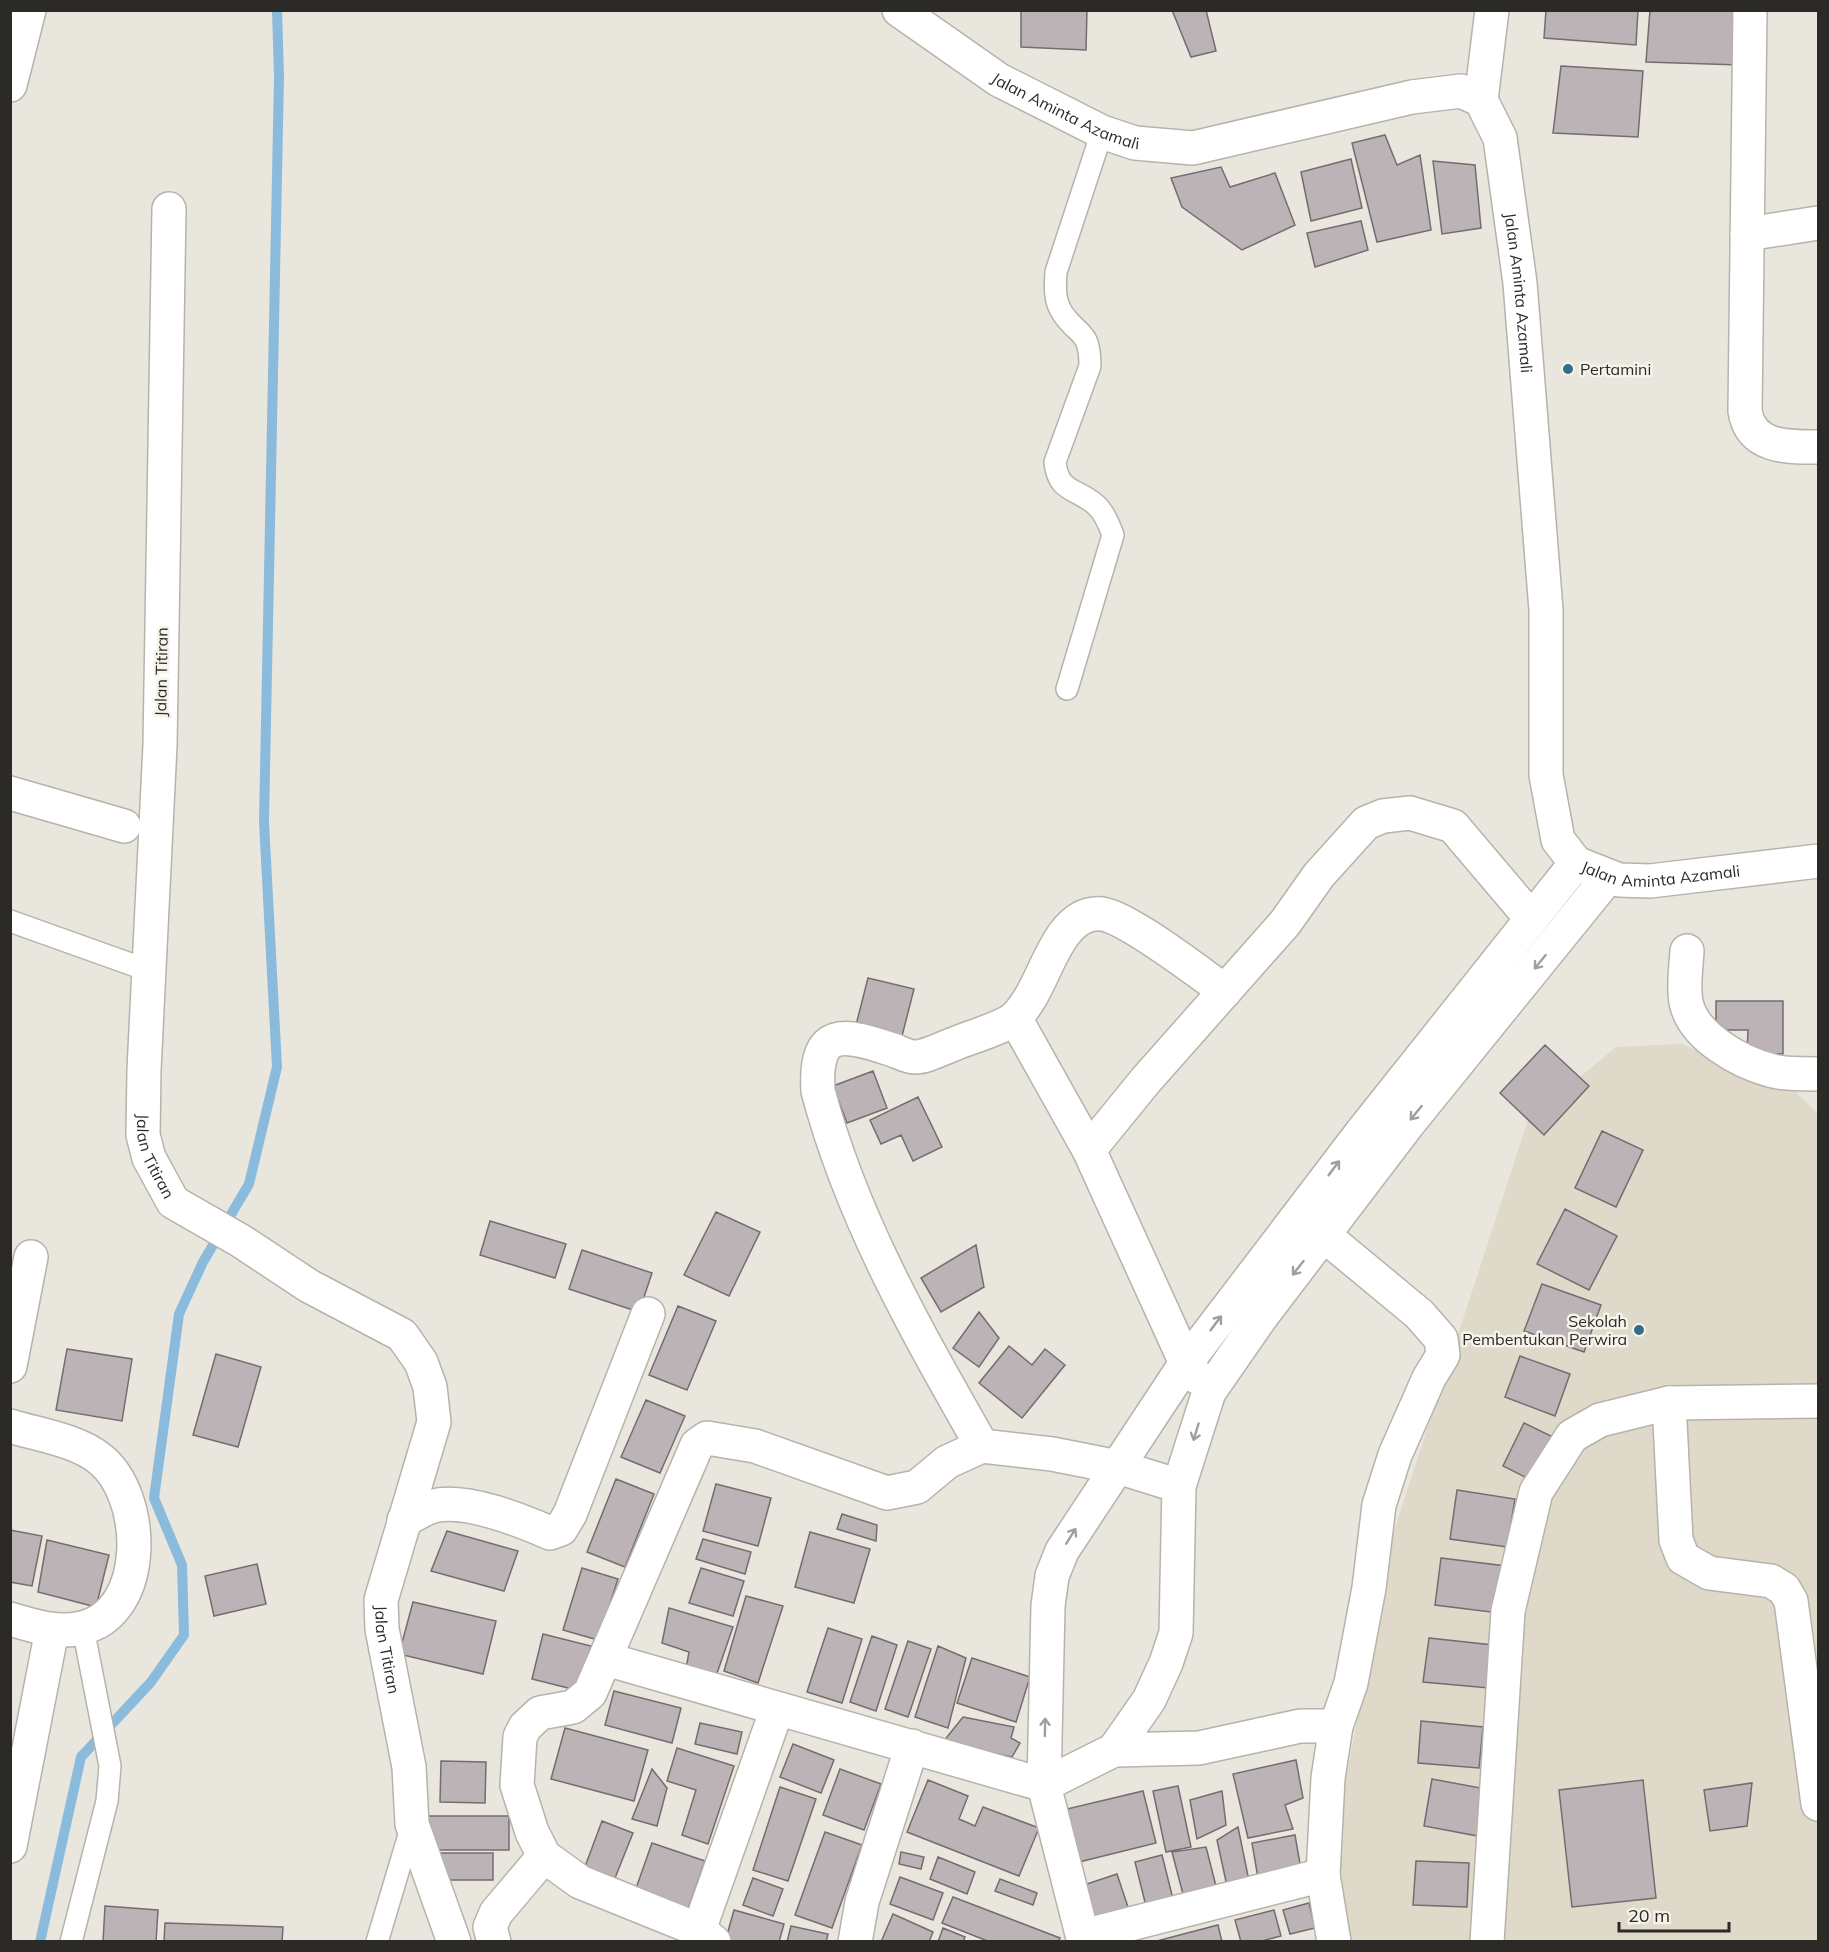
<svg xmlns="http://www.w3.org/2000/svg" width="1829" height="1952" font-family="Mulish,sans-serif">
<style>
.built{fill:#dfd9c9}
.lines{fill:none;stroke-linecap:round;stroke-linejoin:round}
.stream{stroke:#8abbdc;stroke-width:10}
.building{fill:#bcb3b7;stroke:#746c6f;stroke-width:1.5}
.service-casing{stroke:#b7b3ab;stroke-width:24}
.minor-casing{stroke:#b7b3ab;stroke-width:36}
.service{stroke:#fff;stroke-width:21}
.minor{stroke:#fff;stroke-width:33}
.oneway{stroke:#a09f9e}
.poi-dot{fill:#326f85;stroke:#f6f3ea;stroke-width:2}
.labels{text-anchor:middle;stroke-width:5;stroke-linejoin:round;paint-order:stroke}
.street-label{font-size:16px;fill:#2c2a27;stroke:#f6f3ea}
.poi-label{font-size:16px;fill:#2c2a27;stroke:#f6f3ea;text-anchor:start}
</style>
<rect width="100%" height="100%" fill="#e9e6dd"/>
<path class="built" d="M1682,1044L1796,1092L1818,1114V1941H1349L1332,1854L1391,1540L1528,1120L1616,1047Z"/>
<g class="lines">
<path class="stream" d="M40,1942L81,1757L151,1682L184,1635L182,1565L154,1498L179,1314L203,1262L249,1184L277,1067L264,822L279,76L277,10"/>
</g>
<path class="building" d="M1021,10H1087L1086,50L1021,47Z
M1172,10H1206L1216,51L1191,57Z
M1546,10H1638L1636,45L1544,38Z
M1650,10H1738L1740,65L1646,62Z
M1561,66L1643,71L1638,137L1553,133Z
M1385,135L1397,165L1420,155L1431,230L1377,242L1352,143Z
M1351,159L1362,208L1311,221L1301,172Z
M1433,161L1475,165L1481,228L1442,234Z
M1221,167L1230,187L1275,173L1295,225L1242,250L1182,207L1171,178Z
M1361,221L1368,250L1315,267L1307,233Z
M868,978L914,989L902,1036L856,1025Z
M1716,1001H1783V1054L1747,1053L1748,1030H1716Z
M1545,1045L1589,1086L1544,1135L1500,1093Z
M873,1071L887,1108L847,1123L833,1086Z
M918,1097L942,1147L913,1161L901,1135L881,1144L870,1120Z
M1602,1131L1643,1150L1616,1207L1575,1188Z
M1565,1209L1617,1236L1589,1290L1537,1264Z
M716,1212L760,1232L729,1296L684,1275Z
M490,1221L566,1244L555,1278L480,1255Z
M976,1245L984,1287L941,1312L921,1278Z
M582,1250L652,1273L639,1312L569,1289Z
M1542,1284L1601,1305L1584,1352L1524,1331Z
M678,1306L716,1321L687,1390L649,1375Z
M979,1312L999,1338L979,1367L953,1348Z
M1009,1346L1032,1365L1045,1349L1065,1365L1022,1418L979,1383Z
M67,1349L132,1359L122,1421L56,1410Z
M216,1354L261,1367L238,1447L193,1435Z
M1520,1356L1570,1374L1555,1416L1505,1397Z
M646,1400L685,1416L660,1473L621,1457Z
M1524,1423L1555,1438L1533,1481L1503,1466Z
M616,1479L654,1494L625,1567L587,1552Z
M716,1484L771,1498L758,1546L703,1531Z
M1457,1490L1515,1499L1507,1547L1450,1539Z
M842,1514L877,1525L876,1541L837,1529Z
M10,1530L42,1536L32,1586L10,1582Z
M447,1531L518,1551L504,1591L431,1571Z
M810,1532L870,1549L854,1603L795,1587Z
M703,1539L751,1552L745,1574L696,1559Z
M47,1540L109,1555L96,1607L38,1592Z
M1441,1558L1506,1566L1499,1613L1435,1605Z
M257,1564L266,1604L214,1616L205,1576Z
M582,1568L618,1579L598,1640L563,1630Z
M701,1568L744,1581L733,1616L689,1603Z
M746,1596L783,1606L758,1683L724,1671Z
M413,1602L496,1621L483,1674L399,1654Z
M669,1608L733,1627L715,1679L686,1669L689,1652L662,1643Z
M828,1628L862,1639L842,1703L807,1692Z
M543,1634L591,1646L580,1691L532,1679Z
M872,1636L897,1645L876,1711L850,1702Z
M1429,1638L1493,1645L1489,1688L1423,1682Z
M908,1641L931,1649L908,1717L885,1709Z
M938,1646L966,1658L948,1728L915,1717Z
M972,1658L1030,1677L1016,1722L957,1703Z
M614,1691L681,1708L672,1743L605,1725Z
M963,1717L1014,1727L1011,1738L1020,1743L1012,1757L943,1742Z
M1421,1721L1483,1727L1479,1768L1418,1763Z
M700,1723L742,1732L737,1754L695,1744Z
M565,1728L648,1750L634,1801L551,1779Z
M793,1744L834,1760L821,1793L780,1777Z
M677,1748L734,1766L708,1844L682,1835L696,1790L667,1781Z
M1296,1760L1303,1798L1285,1805L1293,1829L1248,1838L1233,1774Z
M441,1761L486,1762L485,1803L440,1802Z
M652,1769L667,1788L657,1826L632,1819Z
M840,1769L881,1784L864,1830L823,1815Z
M1432,1779L1486,1789L1478,1836L1424,1826Z
M928,1780L968,1796L959,1819L975,1826L983,1807L1039,1828L1019,1876L907,1832Z
M1643,1780L1656,1898L1572,1907L1559,1790Z
M1752,1783L1747,1826L1710,1831L1704,1790Z
M1178,1786L1191,1847L1166,1852L1153,1791Z
M780,1787L816,1799L788,1881L753,1870Z
M1143,1791L1156,1843L1079,1862L1067,1809Z
M1222,1791L1226,1825L1197,1839L1190,1800Z
M425,1816H509V1850H425Z
M602,1821L633,1833L613,1883L583,1872Z
M1238,1827L1249,1881L1227,1886L1217,1840Z
M825,1832L862,1845L832,1928L795,1915Z
M1295,1835L1301,1870L1258,1878L1252,1843Z
M652,1843L705,1861L687,1912L634,1894Z
M1206,1847L1217,1890L1184,1898L1172,1852Z
M901,1852L924,1857L921,1869L899,1864Z
M439,1853H493V1880H439Z
M1162,1855L1173,1899L1146,1906L1135,1862Z
M938,1857L975,1872L967,1894L930,1879Z
M1416,1861L1469,1863L1467,1907L1413,1905Z
M1117,1874L1130,1913L1093,1924L1081,1886Z
M900,1877L943,1893L933,1920L890,1904Z
M753,1878L783,1889L773,1916L743,1905Z
M1000,1879L1037,1893L1033,1905L995,1891Z
M953,1897L1060,1938L1058,1942H990L942,1923Z
M1309,1903L1315,1928L1290,1934L1283,1910Z
M105,1906L158,1910L156,1942H103Z
M734,1910L784,1924L779,1942H725Z
M1274,1910L1281,1936L1258,1942H1241L1235,1920Z
M893,1914L933,1932L929,1942H881Z
M165,1923L283,1927L282,1942H164Z
M1218,1925L1222,1942H1153Z
M791,1926L828,1934L826,1942H787Z
M943,1928L965,1937L963,1942H938Z"/>
<g class="lines">
<defs>
<path id="service" d="M1067,689L1113,535C1109,524 1104,512 1096,505C1077,488 1058,493 1055,462L1090,366C1090,330 1079,337 1063,314C1054,301 1055,287 1056,272L1102,132
M10,921L150,971
M71,1942L107,1801L110,1766L83,1628
M377,1942L412,1825"/>
<g id="minor">
<path id="s1" d="M899,10L999,80L1102,132L1135,143L1193,148L1412,97L1461,91L1481,100L1500,138L1520,283L1546,610V775L1558,840L1576,863L1619,880L1650,881L1818,861"/>
<path d="M1750,10L1745,411C1751,448 1787,447 1818,447"/>
<path d="M10,85L29,10"/>
<path d="M1481,100L1492,10"/>
<path id="s2" d="M169,209L160,745L144,1070L143,1135L149,1158L173,1202L241,1241L309,1286L402,1335L421,1362L430,1387L434,1422L381,1600L382,1629L409,1767L412,1824L454,1942"/>
<path d="M1747,234L1818,223"/>
<path d="M10,793L124,826"/>
<path d="M1687,951C1686,968 1683,986 1686,1002C1693,1037 1741,1063 1773,1071C1787,1075 1804,1073 1818,1074"/>
<path d="M1015,1018L1089,1150L1186,1363L1197,1377"/>
<path d="M1089,1150L1146,1080L1285,923L1319,875L1366,823L1383,816L1410,813L1453,826L1531,918"/>
<path d="M1308,1222L1419,1314L1441,1339L1443,1355L1429,1378L1395,1455L1379,1505L1369,1588L1351,1683L1336,1726"/>
<path d="M10,1366L31,1257"/>
<path d="M1669,1403L1676,1540L1683,1558L1709,1573L1771,1581L1784,1589L1791,1601L1818,1804"/>
<path d="M10,1426C39,1435 77,1440 100,1459C146,1495 150,1612 82,1628C57,1634 34,1626 10,1619"/>
<path d="M982,1446C917,1332 852,1219 818,1091C814,1025 845,1034 893,1050C899,1052 908,1057 915,1057C926,1057 943,1048 954,1044C968,1038 1006,1027 1016,1017C1038,994 1045,960 1064,934C1073,922 1085,912 1102,914C1129,918 1199,973 1225,991"/>
<path d="M404,1520C413,1516 423,1509 433,1506C466,1498 520,1520 550,1533L561,1529L570,1514L648,1314"/>
<path d="M606,1659L1044,1785L1114,1750L1149,1700L1166,1663L1176,1633L1179,1486L1209,1392L1261,1317L1408,1124L1608,877"/>
<path d="M1114,1750L1199,1748L1300,1726H1336L1328,1778L1323,1875L1334,1942"/>
<path d="M10,1846L52,1630"/>
<path d="M699,1930L777,1709"/>
<path d="M1083,1936L1323,1875"/>
<path d="M494,1942L490,1927L496,1913L544,1856"/>
<path d="M714,1942L699,1930L580,1882L544,1856L532,1832L517,1785L520,1737L525,1727L540,1713L573,1707L590,1693L697,1445L707,1438L755,1446L887,1493L917,1487L947,1462L982,1446L1052,1454L1118,1467L1179,1486"/>
<path d="M855,1942L862,1902L912,1746"/>
<path d="M1084,1942L1044,1785L1048,1606L1052,1576L1062,1551L1186,1363L1362,1132L1576,863"/>
<path d="M1487,1942L1508,1611L1536,1492L1572,1436L1600,1420L1669,1403L1818,1401"/>
</g>
</defs>
<use href="#service" class="service-casing"/>
<use href="#minor" class="minor-casing"/>
<use href="#service" class="service"/>
<use href="#minor" class="minor"/>
</g>
<defs><path id="oneway-shaft" d="M-6 0H5M1.5-3L5.5 0L1.5 3" fill="none" stroke-width="1.6" stroke-linecap="round" stroke-linejoin="round" transform="scale(1.5)"/></defs>
<g class="oneway">
<use href="#oneway-shaft" transform="translate(1540 962) rotate(129)"/>
<use href="#oneway-shaft" transform="translate(1416 1113) rotate(129)"/>
<use href="#oneway-shaft" transform="translate(1334 1168) rotate(-53)"/>
<use href="#oneway-shaft" transform="translate(1298 1268) rotate(128)"/>
<use href="#oneway-shaft" transform="translate(1216 1323) rotate(-53)"/>
<use href="#oneway-shaft" transform="translate(1196 1432) rotate(107)"/>
<use href="#oneway-shaft" transform="translate(1071 1536) rotate(-58)"/>
<use href="#oneway-shaft" transform="translate(1045 1727) rotate(-89)"/>
</g>
<g class="poi-dot">
<circle cx="1568" cy="369" r="6"/>
<circle cx="1639" cy="1330" r="6"/>
</g>
<g class="labels">
<g class="street-label">
<text dy="6" stroke="none"><textPath href="#s1" startOffset="196">Jalan Aminta Azamali</textPath></text>
<text dy="6" stroke="none"><textPath href="#s1" startOffset="825">Jalan Aminta Azamali</textPath></text>
<text transform="translate(161 672) rotate(-89)" y="6">Jalan Titiran</text>
<text dy="6" stroke="none"><textPath href="#s1" startOffset="1491">Jalan Aminta Azamali</textPath></text>
<text dy="6" stroke="none"><textPath href="#s2" startOffset="950">Jalan Titiran</textPath></text>
<text dy="6" stroke="none"><textPath href="#s2" startOffset="1596">Jalan Titiran</textPath></text>
</g>
<g class="poi-label">
<text x="1580" y="375">Pertamini</text>
<text x="1627" y="1327" text-anchor="end">Sekolah<tspan x="1627" dy="18">Pembentukan Perwira</tspan></text>
</g>
</g>
<rect width="1829" height="1952" fill="none" stroke="#2c2a27" stroke-width="24"/>
<path d="M1619 1922v9h110v-9" fill="none" stroke="#2c2a27" stroke-width="3"/>
<text x="1628" y="1922" font-size="18" fill="#2c2a27" stroke="#f6f3ea" stroke-width="4.5" paint-order="stroke">20 m</text>
</svg>
